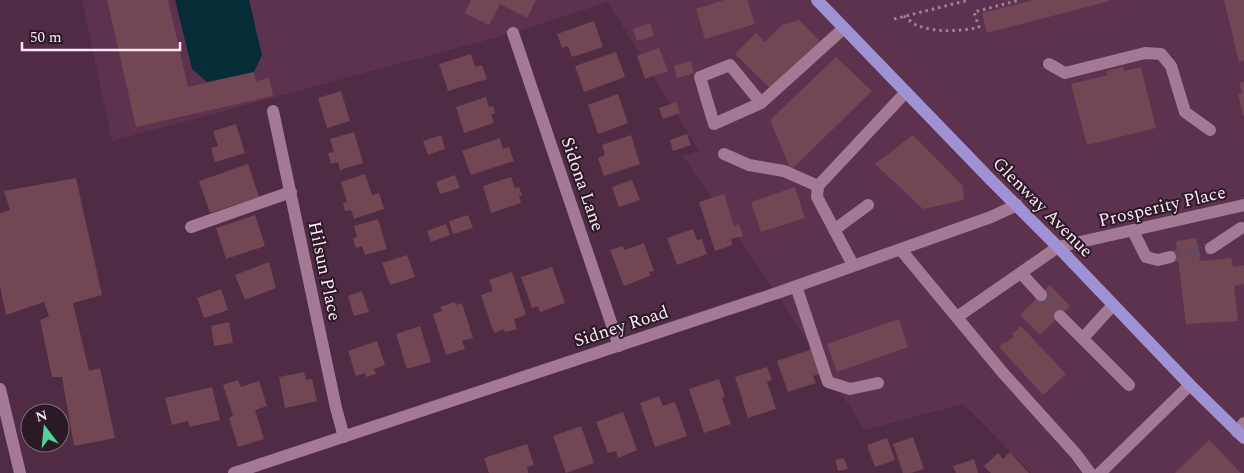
<svg xmlns="http://www.w3.org/2000/svg" width="1244" height="473" font-family="Spectral,serif">
<style>
.built{fill:#5c324f}
.water{fill:#052c37}
.building{fill:#734654}
.lines{fill:none;stroke-linecap:round;stroke-linejoin:round}
.minor-tunnel{stroke:#69485f;stroke-width:12;stroke-dasharray:12 6;stroke-linecap:butt}
.path{stroke:#a08396;stroke-width:3;stroke-dasharray:2.5 4;stroke-linecap:butt}
.minor{stroke:#a37994;stroke-width:12}
.major{stroke:#9f92d2;stroke-width:12}
.labels{text-anchor:middle;stroke-width:4;stroke-linejoin:round;paint-order:stroke}
.street-label{font-size:18px;fill:#fde9f5;stroke:#2b1a25}
</style>
<rect width="100%" height="100%" fill="#4f2b44"/>
<path class="built" d="M82,0H1244V473H1031L963,404L865,430L776,293L683,156L699,151L608,2L513,33L112,141Z"/>
<path class="water" d="M175,0H249L262,55L254,72L207,82L192,69Z"/>
<path class="building" d="M107,0H168L188,87L254,72L256,81L269,78L273,96L136,127Z
M471,0H536L527,18L500,4L489,25L465,13Z
M724,0H747L755,24L705,39L696,9Z
M1033,0H1109V1L987,33L982,13Z
M1224,0H1244V60L1239,62Z
M799,20L820,41L772,90L735,54L756,33L765,42L782,25Z
M594,21L603,47L572,57L568,46L562,48L557,34Z
M650,23L654,36L637,41L633,29Z
M659,48L668,71L645,79L637,56Z
M616,52L625,77L584,92L575,66Z
M471,54L475,67L482,65L487,79L448,91L439,64Z
M836,57L872,91L791,170L770,120Z
M691,61L694,73L677,78L674,66Z
M1123,67L1124,71L1141,67L1156,128L1087,145L1071,84L1108,75L1106,71Z
M1244,82V115L1243,116L1238,94L1242,93L1240,83Z
M341,91L350,121L327,128L318,98Z
M618,94L628,123L598,134L588,105Z
M486,97L489,107L493,106L495,113L491,114L494,123L464,133L456,107Z
M676,102L680,113L663,119L659,108Z
M236,124L245,153L215,162L211,148L218,146L213,131Z
M354,132L363,163L340,170L338,162L331,164L328,153L334,152L330,139Z
M687,134L691,145L673,151L670,140Z
M441,135L445,149L428,155L423,141Z
M631,135L640,164L604,176L598,158L605,155L602,145Z
M913,135L963,186L964,200L923,209L875,164Z
M500,138L503,149L509,147L514,161L471,175L462,151Z
M248,164L259,197L210,213L199,181Z
M365,174L372,195L379,193L384,209L354,219L351,210L345,211L343,203L347,202L341,182Z
M455,175L460,188L440,194L436,182Z
M511,177L515,188L519,187L522,195L519,196L521,203L491,213L483,186Z
M76,178L102,295L73,303L89,371L100,368L115,438L74,446L62,377H52L40,320L49,316L44,302L6,315L0,286V213L10,210L4,191Z
M632,180L640,200L619,207L612,187Z
M795,187L805,218L761,232L751,202Z
M724,194L734,226L739,224L743,236L731,239L732,245L715,251L699,202Z
M255,215L265,246L226,259L216,228Z
M468,215L473,228L453,234L449,221Z
M378,219L387,249L365,255L362,246L356,248L353,238L357,237L354,226Z
M446,224L450,235L431,242L427,231Z
M693,229L697,240L702,239L707,254L677,265L667,238Z
M1196,238L1200,261L1231,258L1233,267L1244,265V284L1234,286L1238,321L1186,324L1176,241Z
M644,243L654,271L649,272L650,276L624,286L610,250L623,246L624,250Z
M407,255L415,277L390,285L382,263Z
M269,262L276,288L245,300L235,275Z
M552,267L565,303L540,312L538,306L532,308L521,277Z
M512,272L526,315L514,319L517,329L505,332L504,329L494,333L481,295L493,291L489,280Z
M1050,285L1070,306L1040,335L1020,315Z
M221,289L228,310L204,318L197,298Z
M362,291L369,312L354,316L348,296Z
M455,302L456,305L462,303L473,338L462,341L465,349L446,355L433,314L442,311L440,307Z
M899,319L908,347L837,372L827,344Z
M229,322L233,343L214,346L211,326Z
M420,326L431,362L407,369L396,334Z
M1021,326L1066,374L1043,395L999,347L1004,342L1005,344L1014,336L1012,334Z
M377,341L385,365L374,369L376,374L366,377L365,373L356,376L348,351Z
M812,349L820,374L813,376L816,383L788,392L777,361Z
M767,367L772,380L767,382L776,409L748,418L735,377Z
M304,372L306,380L312,379L317,401L285,408L279,377Z
M719,379L725,397L722,398L731,424L704,433L689,389Z
M238,380L241,387L259,381L267,406L255,410L264,439L238,447L229,418L233,416L223,385Z
M212,387L220,420L190,427L188,421L172,425L165,398Z
M659,396L663,406L675,402L687,436L655,447L640,403Z
M623,412L637,450L618,458L616,451L608,453L596,422Z
M581,426L594,463L566,473L553,436Z
M913,437L924,469L911,473H903L893,444Z
M887,438L895,460L875,467L867,445Z
M1209,440L1241,473H1175Z
M527,444L534,465L527,467L528,473H489L484,458Z
M1010,452L1029,473H991L984,466L998,453L1003,459Z
M844,458L848,469L838,471L835,460Z
M974,459L978,473H956L953,466Z"/>
<g class="lines">
<path class="minor-tunnel" d="M1170,257L1211,248
M1041,295L1060,316"/>
<path class="path" d="M904,16C908,19 913,24 918,26C936,32 960,32 979,27L974,12L1020,0
M894,19L969,0"/>
<path class="minor" d="M513,33L619,346
M1049,64L1065,73L1145,53L1161,54L1171,66L1185,112L1210,130
M761,103L730,65L700,77L714,124L761,103L844,28
M273,111L336,408L344,437
M724,154L749,165L784,171L818,186
M191,227L291,192
M834,230L868,205
M1133,231L1146,257L1158,260L1170,257
M1211,248L1241,228
M901,250L1003,373L1076,454L1090,473
M853,265L817,197L818,186L906,92
M1021,273L1041,295
M796,286L828,382L850,389L878,383
M1060,316L1129,385
M957,317L1058,247L1244,205
M1083,338L1113,305
M0,389L20,473
M1237,432L1244,423
M234,473L777,293L991,217L1017,205
M1100,473L1190,385"/>
<path class="major" d="M817,0L990,179L1058,247L1190,385L1244,438"/>
</g>
<g class="labels">
<g class="street-label">
<text transform="translate(583 184) rotate(71)" y="6">Sidona Lane</text>
<text transform="translate(1162 206) rotate(-13)" y="6">Prosperity Place</text>
<text transform="translate(1043 207) rotate(45)" y="6">Glenway Avenue</text>
<text transform="translate(325 271) rotate(78)" y="6">Hilsun Place</text>
<text transform="translate(621 326) rotate(-18)" y="6">Sidney Road</text>
</g>
</g>
<g transform="translate(45 428) rotate(344)"><circle r="24" fill="#2b1a25" stroke="#7f6d78"/>
<path d="M0-4L9 19L0 12L-9 19Z" fill="#52d397"/>
<text y="-8" font-size="14" font-weight="bold" text-anchor="middle" fill="#fde9f5">N</text>
</g>
<path d="M22 42v8h158v-8" fill="none" stroke="#fde9f5" stroke-width="2.5"/>
<text x="30" y="42" font-size="15" fill="#fde9f5" stroke="#2b1a25" stroke-width="4" paint-order="stroke">50 m</text>
</svg>
